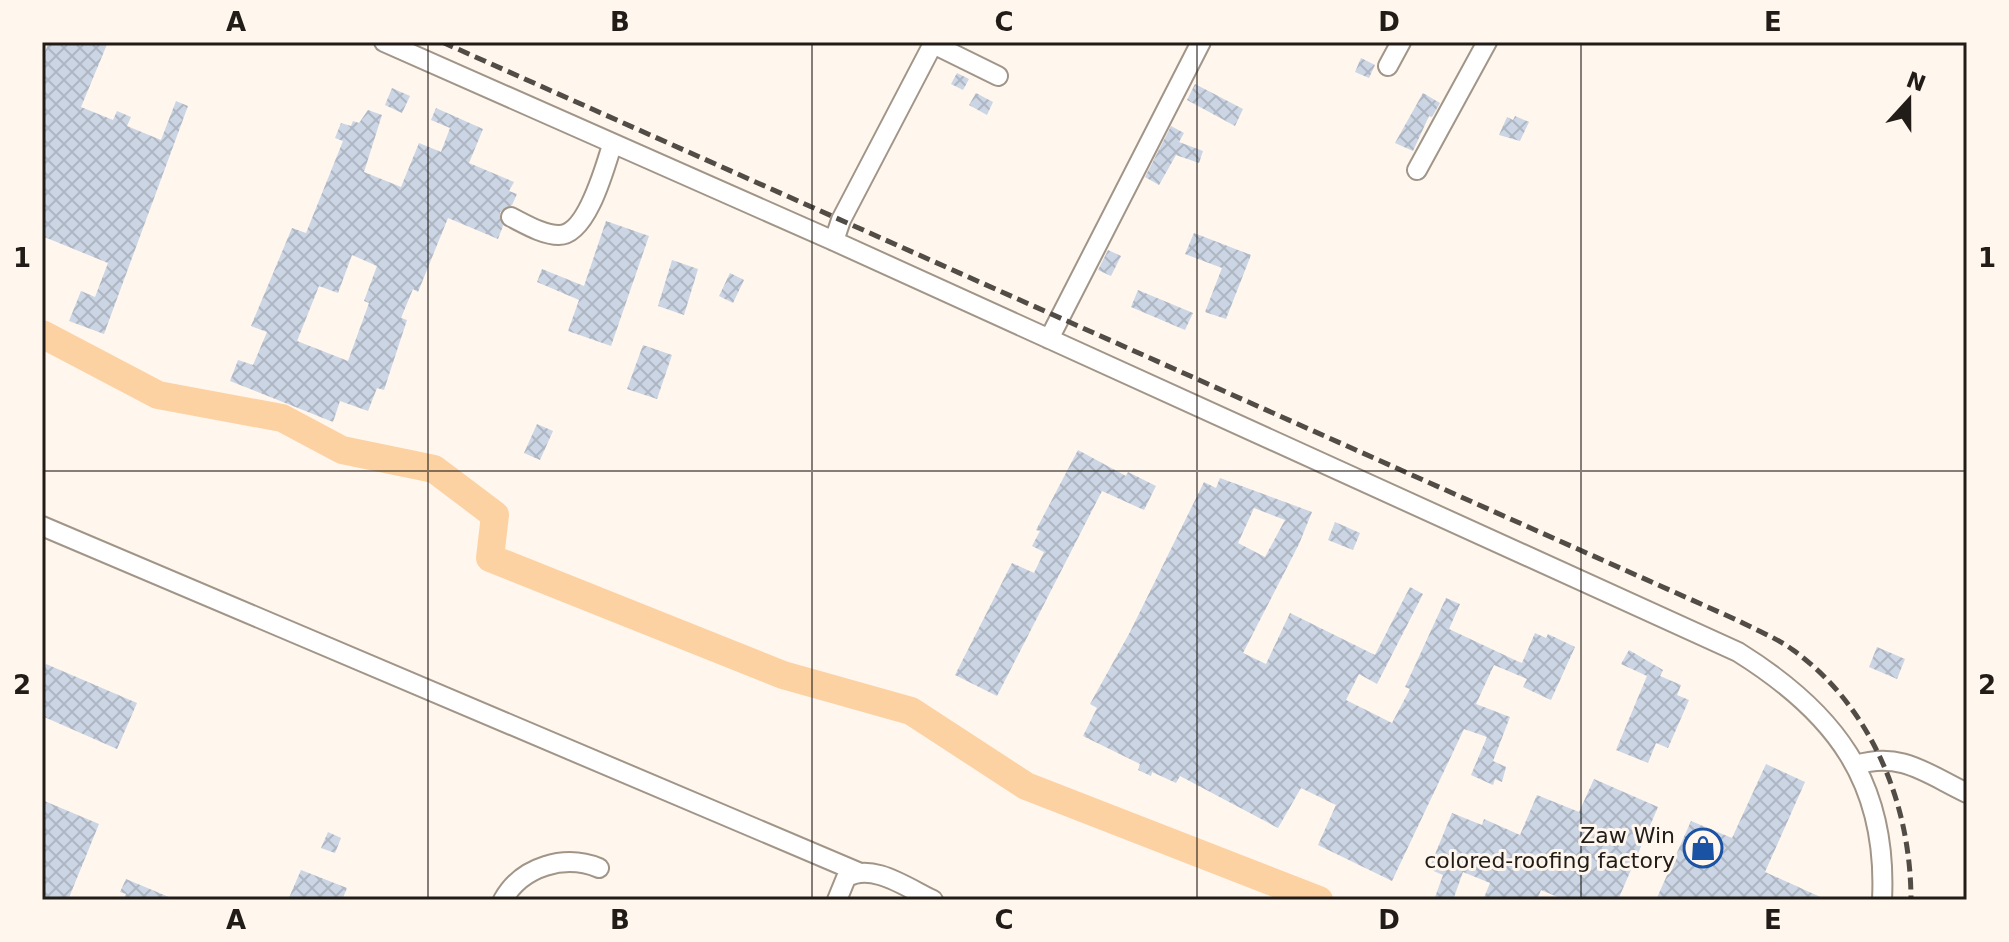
<svg xmlns="http://www.w3.org/2000/svg" width="2009" height="942" font-family="'DejaVu Sans',sans-serif">
<style>
.lines{fill:none;stroke-linecap:round;stroke-linejoin:round}
.river{stroke:#fdd2a3;stroke-width:28}
.building{fill:url(#building-cross-hatch);fill-rule:evenodd}
.minor-casing{stroke:#a19588;stroke-width:22}
.minor{stroke:#fff;stroke-width:18}
.rail{stroke:#524c47;stroke-width:5;stroke-dasharray:12 6;stroke-linecap:butt}
.grid{fill:none;stroke:#211c17;stroke-width:2;stroke-opacity:0.55}
.labels{text-anchor:middle;stroke-width:6;stroke-linejoin:round;paint-order:stroke}
.poi-label{font-size:22px;fill:#211c17;stroke:#fff6ee;text-anchor:end}
.neatline{fill:none;stroke:#211c17;stroke-width:3}
.grid-label{font-size:26px;text-anchor:middle;font-weight:bold;fill:#211c17}
</style>
<defs>
<pattern id="building-cross-hatch" width="8" height="8" patternUnits="userSpaceOnUse" patternTransform="scale(2)"><rect width="8" height="8" fill="#cbd5e4"/><path d="M0 0l8 8M0 8l8-8" fill="none" stroke="#aeb6c3"/></pattern>
</defs>
<rect width="100%" height="100%" fill="#fff6ee"/>
<g class="lines">
<path class="river" d="M42,334L158,395L282,418L342,450L434,469L495,515L490,558L783,675L911,711L1026,786L1319,900"/>
</g>
<path class="building" d="M49,42H108L81,107L113,120L117,111L131,117L127,126L161,140L176,101L188,106L104,334L69,321L81,291L95,297L108,263L42,236V59Z
M1361,58L1375,65L1369,78L1355,72Z
M957,73L969,79L963,90L951,84Z
M1195,84L1243,109L1235,126L1187,100Z
M392,88L410,96L402,113L385,105Z
M976,93L993,102L987,115L969,105Z
M1423,93L1440,103L1432,117L1429,116L1413,151L1395,143Z
M436,108L483,129L469,163L514,182L509,191L517,194L512,205L500,212L503,226L498,239L448,218L418,292L413,289L401,318L407,320L384,390L377,388L368,411L340,401L333,422L230,381L238,360L253,365L267,332L251,326L292,228L306,233L343,141L335,138L341,123L351,126L353,121L359,123L368,110L382,115L364,172L401,187L419,143L441,152L450,128L431,120ZM352,255L377,266L364,301L369,303L348,361L297,341L319,286L338,293Z
M1515,116L1529,122L1520,141L1499,135L1507,117L1513,120Z
M1171,126L1184,133L1179,142L1203,151L1199,163L1176,155L1159,185L1145,177Z
M606,221L649,236L611,346L568,331L579,300L537,282L542,269L584,286Z
M1194,233L1251,255L1226,319L1205,312L1222,268L1185,254Z
M1108,250L1121,256L1111,276L1098,270Z
M672,260L698,269L684,315L658,306Z
M730,273L744,280L733,303L719,296Z
M1138,290L1193,313L1185,330L1131,307Z
M643,345L672,355L657,399L627,389Z
M537,424L553,431L540,460L524,453Z
M1078,450L1126,476L1128,472L1156,486L1144,510L1102,491L997,696L955,675L1012,563L1034,573L1044,552L1032,546L1040,531L1036,530Z
M1220,478L1312,512L1299,544L1243,653L1266,664L1290,613L1375,655L1410,587L1423,594L1377,684L1359,674L1346,700L1392,723L1410,689L1405,687L1446,598L1460,604L1449,629L1517,661L1522,663L1535,633L1546,638L1548,634L1575,647L1551,700L1523,687L1527,679L1494,665L1476,704L1510,717L1493,761L1506,767L1502,782L1495,779L1493,785L1471,775L1487,737L1464,729L1392,881L1318,845L1336,805L1301,788L1278,828L1180,776L1176,783L1152,772L1151,776L1138,770L1140,764L1083,736L1097,708L1090,704L1130,632L1204,482L1216,488ZM1254,508L1285,520L1265,557L1238,543Z
M1335,522L1360,533L1353,550L1328,540Z
M1877,647L1905,659L1897,679L1869,667Z
M1629,650L1663,670L1660,676L1681,685L1677,695L1689,700L1668,748L1656,743L1648,763L1616,750L1647,676L1621,664Z
M46,664L137,703L117,749L42,716V674Z
M1766,764L1805,782L1765,872L1827,900H1656L1691,821L1732,838Z
M1594,779L1658,807L1618,900H1565L1541,890L1537,900H1483L1490,883L1463,872L1453,900H1434L1443,875L1429,869L1452,813L1482,825L1484,819L1520,835L1537,795L1579,812Z
M42,800L99,824L68,900H42Z
M328,832L341,838L335,853L321,848Z
M301,870L347,888L342,900H288Z
M126,879L176,900H123L126,894L120,892Z"/>
<g class="lines">
<defs>
<path id="minor" d="M384,42L834,241L1738,652C1834,712 1888,781 1882,900
M933,44L998,76
M1388,66L1401,42
M1417,170L1487,42
M511,217C525,224 543,235 559,235C587,235 605,167 612,145
M834,241L841,220L934,42
M1049,339L1201,42
M42,526L858,872
M1856,765C1901,751 1927,774 1967,793
M503,900C522,866 565,854 599,868
M837,900L846,878C871,861 909,889 933,900"/>
</defs>
<use href="#minor" class="minor-casing"/>
<use href="#minor" class="minor"/>
<path class="rail" d="M442,42L1739,621C1756,630 1777,638 1793,650C1872,707 1911,805 1911,900"/>
</g>
<path class="grid" d="M428,42V900M812,42V900M1197,42V900M1581,42V900M42,471H1967"/>
<defs>
<symbol id="shop-ring" viewBox="-11 -11 22 22"><circle r="9.5" fill="#fff6ee" stroke="#1a52a4" stroke-width="1.5"/><path d="M-5-2.5h2.3a2.7 3.5 0 0 1 5.4 0H5L5.5 6h-11ZM-1.5-2.5h3a1.5 2.3 0 0 0-3 0Z" fill="#1a52a4"/></symbol>
</defs>
<g fill-rule="evenodd">
<use href="#shop-ring" x="1681" y="826" width="44" height="44"/>
</g>
<g class="labels">
<g class="poi-label">
<text x="1675" y="843">Zaw Win<tspan x="1675" dy="25">colored-roofing factory</tspan></text>
</g>
</g>
<rect width="2009" height="942" fill="none" stroke="#fff6ee" stroke-width="88"/>
<g transform="translate(1909 100) rotate(21)" stroke="#fff6ee" stroke-width="6" paint-order="stroke">
<path d="M0-6L14 30L0 20L-14 30Z" fill="#211c17"/>
<text y="-12" font-size="22" font-weight="bold" text-anchor="middle" fill="#211c17">N</text>
</g>
<rect x="44" y="44" width="1921" height="854" class="neatline"/>
<g class="grid-label">
<text x="236" y="31">A</text>
<text x="620" y="31">B</text>
<text x="1004" y="31">C</text>
<text x="1389" y="31">D</text>
<text x="1773" y="31">E</text>
<text x="22" y="267">1</text>
<text x="1987" y="267">1</text>
<text x="22" y="694">2</text>
<text x="1987" y="694">2</text>
<text x="236" y="929">A</text>
<text x="620" y="929">B</text>
<text x="1004" y="929">C</text>
<text x="1389" y="929">D</text>
<text x="1773" y="929">E</text>
</g>
</svg>
